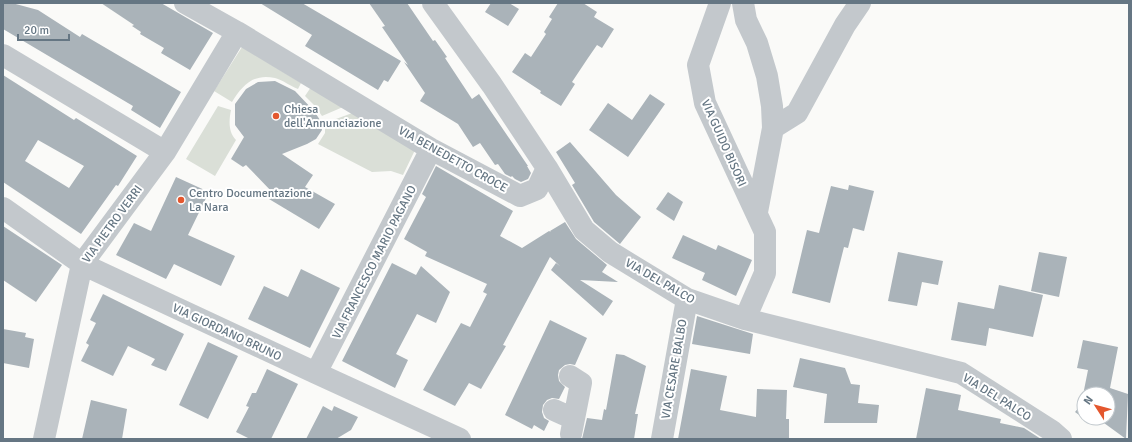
<svg xmlns="http://www.w3.org/2000/svg" width="1132" height="442" font-family="Signika,sans-serif">
<style>
.green{fill:#dadfd7}
.building{fill:#aab3b9;fill-rule:evenodd}
.lines{fill:none;stroke-linecap:round;stroke-linejoin:round}
.minor{stroke:#c3c8cc;stroke-width:22}
.poi-dot{fill:#e4572e;stroke:#fff;stroke-width:1.5}
.labels{text-anchor:middle;stroke-width:4;stroke-linejoin:round;paint-order:stroke}
.poi-label{font-size:12px;fill:#657683;stroke:#fff;text-anchor:start}
.street-label{font-size:12px;fill:#657683;stroke:#fff}
</style>
<rect width="100%" height="100%" fill="#fafaf8"/>
<path class="green" d="M242,47L301,83L298,89C290,86 283,80 275,78C253,73 242,86 232,102L214,91Z
M311,87L343,107L322,116L315,106L305,96Z
M218,106L231,110C229,120 228,132 236,140L215,176L186,159Z
M355,112L415,150L403,175L391,171L372,172L318,144L325,133V123Z"/>
<path class="building" d="M3,3H12L38,10L80,37L82,34L181,92L160,128L131,110L133,106L3,29Z
M101,3H161L213,33L190,70L161,53L164,48L140,34L141,32L132,26L134,25Z
M260,3H302L401,61L388,82L384,80L378,90L305,46L312,35Z
M369,3H407L433,41L435,40L447,57L445,58L472,99L479,94L528,166H527L531,173L528,179L521,182L515,179L512,176L511,177L505,174L498,164L495,165L480,143L473,147L458,124L420,101L425,93L404,62L408,65L382,27L385,26Z
M491,3H509L519,9L508,26L485,12Z
M558,3H583L597,12L594,17L614,29L602,48L597,45L588,58L572,82L575,84L561,106L540,93L541,91L512,72L525,53L531,57L546,34L544,32L552,19L549,17Z
M3,75L74,120L76,118L137,156L118,186L116,185L81,234L3,182ZM38,140L84,166L69,188L25,161Z
M275,81L295,91L314,111L320,120L322,130L316,139L307,144L282,154L313,175L305,187L335,204L319,229L269,199L273,193L246,165L243,167L231,159L244,137L235,125V104L246,89L258,82Z
M650,94L665,104L628,157L589,130L608,103L632,120Z
M570,142L616,195L641,217L620,244L594,222L572,185L575,183L556,152Z
M436,166L513,211L500,236L522,248L549,231L551,232L550,231L565,222L576,239L607,265L602,272L618,282L580,280L613,301L603,316L551,270L556,263L560,266L550,257L503,345L506,346L481,389L469,383L455,406L423,390L461,323L470,327L487,294L483,292L487,284L425,256L427,252L404,239L426,197L422,194Z
M176,177L209,192L188,235L235,256L221,286L174,264L166,279L116,255L134,223L151,231Z
M849,185L874,191L864,231L853,228L848,248L844,247L830,303L792,293L807,230L819,233L831,186L848,190Z
M668,192L683,202L674,221L656,209Z
M3,226L62,265L36,302L3,280Z
M683,235L716,250L718,245L752,260L736,296L702,280L705,273L672,258Z
M898,252L943,261L938,285L922,282L917,306L888,301Z
M1039,252L1067,257L1059,297L1031,291Z
M392,263L416,275L421,266L450,292L436,323L417,314L396,354L408,360L395,388L342,361Z
M301,269L340,288L310,348L248,319L264,286L288,297Z
M999,285L1043,295L1033,337L989,328L986,346L951,340L958,302L994,309Z
M103,294L184,334L166,371L151,365L155,359L128,346L113,376L81,361L89,345L86,343L96,323L90,320Z
M697,316L753,334L750,354L692,344Z
M550,320L587,338L575,365L570,364L565,365L559,370L558,375L559,381L565,387L559,399L552,398L547,400L543,405L542,412L544,418L549,421L544,431L534,425L532,429L505,415Z
M3,329L26,333L25,337L34,339L29,368L3,363Z
M1083,340L1118,347L1110,388L1128,394L1126,439L1104,423L1091,421L1090,423L1075,412L1081,405L1088,370L1077,368ZM1084,394H1108V418H1084Z
M208,342L238,356L208,419L179,405Z
M616,354L624,355L646,366L635,414H638L634,439H582L587,418L602,420L604,409L606,410Z
M800,358L845,368L851,384L860,385L858,403L879,405L877,423H824L827,394L793,387Z
M267,369L298,384L271,439H250L236,432L249,407L246,406L252,393H256Z
M691,369L727,376L720,410L756,417L757,389L787,390L786,419H789V439H678Z
M926,388L961,395L958,410L1001,419L1000,423L1024,428L1041,439H916Z
M91,400L127,409L122,439H82Z
M323,406L332,411L334,406L358,417L351,430L336,439H306Z"/>
<g class="lines">
<path class="minor" d="M185,3L237,32L431,149L520,196L537,189L547,168
M433,3L492,85L547,168L584,230L610,252L687,299L745,319L961,373L1052,431L1061,439
M720,3L698,65L705,103L765,232V273L745,319
M743,3L746,20L757,43L767,76L772,106L773,128L757,212
M3,55L165,152
M773,128L797,113L845,25L860,3
M3,208L82,264L316,373L460,439
M316,373L431,149
M570,376L581,383L571,434
M554,410L574,419
M44,439L82,264L165,152L237,32
M662,439L687,299"/>
</g>
<g class="poi-dot">
<circle cx="276" cy="116" r="4"/>
<circle cx="181" cy="200" r="4"/>
</g>
<g class="labels">
<g class="poi-label">
<text x="284" y="113">Chiesa<tspan x="284" dy="14">dell'Annunciazione</tspan></text>
<text x="189" y="197">Centro Documentazione<tspan x="189" dy="14">La Nara</tspan></text>
</g>
<g class="street-label">
<text transform="translate(724 143) rotate(66)" y="4">VIA GUIDO BISORI</text>
<text transform="translate(453 159) rotate(29)" y="4">VIA BENEDETTO CROCE</text>
<text transform="translate(112 224) rotate(-54)" y="4">VIA PIETRO VERRI</text>
<text transform="translate(374 262) rotate(-63)" y="4">VIA FRANCESCO MARIO PAGANO</text>
<text transform="translate(660 281) rotate(30)" y="4">VIA DEL PALCO</text>
<text transform="translate(227 332) rotate(25)" y="4">VIA GIORDANO BRUNO</text>
<text transform="translate(674 369) rotate(-80)" y="4">VIA CESARE BALBO</text>
<text transform="translate(997 397) rotate(32)" y="4">VIA DEL PALCO</text>
</g>
</g>
<rect width="1132" height="442" fill="none" stroke="#657683" stroke-width="8"/>
<g transform="translate(1096 406) rotate(306)"><circle r="19" fill="#ffffff" stroke="#c1c8cd"/>
<path d="M0-3L7 15L0 10L-7 15Z" fill="#e4572e"/>
<text y="-6" font-size="11" font-weight="bold" text-anchor="middle" fill="#657683">N</text>
</g>
<path d="M18 34v6h51v-6" fill="none" stroke="#657683" stroke-width="2"/>
<text x="24" y="34" font-size="12" fill="#657683" stroke="#ffffff" stroke-width="3" paint-order="stroke">20 m</text>
</svg>
